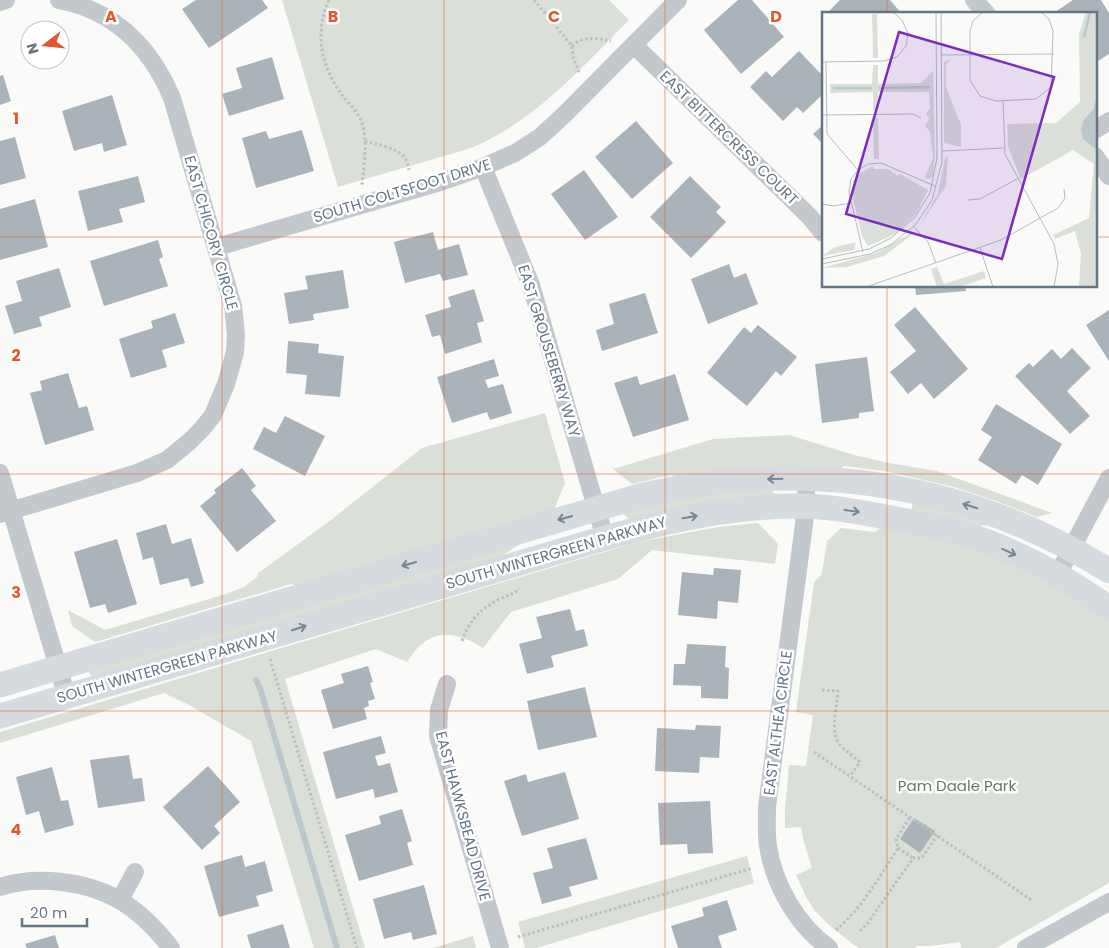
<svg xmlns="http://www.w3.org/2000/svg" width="1109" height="948" font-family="Poppins,sans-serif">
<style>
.green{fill:#dadfd7}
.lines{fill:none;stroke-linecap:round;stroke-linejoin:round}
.stream{stroke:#bbc7cb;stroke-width:6}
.building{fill:#aab3b9}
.path{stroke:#bbbfc2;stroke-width:3;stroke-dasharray:2.5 2.5;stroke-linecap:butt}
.street{stroke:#c3c8cc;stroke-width:18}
.secondary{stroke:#d6dbdf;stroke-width:25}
.oneway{stroke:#768591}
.grid{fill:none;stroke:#e4572e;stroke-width:1;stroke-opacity:0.55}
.labels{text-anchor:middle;stroke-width:5;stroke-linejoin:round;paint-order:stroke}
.street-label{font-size:15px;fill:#657683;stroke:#fff}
.park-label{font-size:15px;fill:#687a64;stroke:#fff}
.inset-river{fill:none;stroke:#bbc7cb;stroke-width:2.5}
.inset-road{fill:none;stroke:#b5bdc2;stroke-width:1}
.view{fill:#7b2cbf;fill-opacity:0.15;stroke:#7b2cbf;stroke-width:2.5}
.inset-edge{fill:none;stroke:#657683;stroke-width:2.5}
.grid-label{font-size:16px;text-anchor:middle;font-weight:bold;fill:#e4572e;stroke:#fff;stroke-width:5;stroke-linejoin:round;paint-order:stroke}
</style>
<rect width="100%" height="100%" fill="#fafaf8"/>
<path class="green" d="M282,0H609L629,20C580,69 534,123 468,149L338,187Z
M545,413L565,483L553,512L301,587L291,584L95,642L72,626L68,610L105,630L229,593L244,587L258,576L257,574L331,520L422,448Z
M789,435L854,455L889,463L937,471L1052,513L1037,517L996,501L954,487L884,471L844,466L838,471L682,479L671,475L632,484L613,469L713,439Z
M771,490L776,495L629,519L621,511L684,494Z
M913,501L991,525L967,527L911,512Z
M758,523L778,544L775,564L652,550L618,579L511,612L483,648C452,629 428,628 407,662L376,649L285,679L365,948H314L251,741L189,705L164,693L0,743V732L638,542L718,527Z
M884,526L909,530L996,556L1109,617V883L996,948H961L960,942L930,946H916V948H859L854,945L828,924L815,911L806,897L796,875L812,868L803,839L801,827L785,828V810L789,765L806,766L813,715L796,712L814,582L822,574L827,541L841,528L875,532Z
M526,540L496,560L93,678L87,670Z
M747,856L754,883L536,948H525L518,922Z
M473,936L476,948H433Z"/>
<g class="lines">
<path class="stream" d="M256,680L260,688L337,948"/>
</g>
<path class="building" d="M196,0H262L268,8L209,48L182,9Z
M738,0H752L784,37L741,74L704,30Z
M840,0H890L902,14H826Z
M1073,0H1101L1109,13V54L1095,63V14H1052Z
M799,51L823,76V94L803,113L797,107L783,121L750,87L766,71L772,77Z
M272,57L284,99L229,116L222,94L242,88L236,68Z
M3,75L11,101L0,105V76Z
M112,95L127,145L104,152L102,143L74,151L62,111Z
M636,121L673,163L632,199L595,157Z
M823,125V144L813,134Z
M302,130L314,171L256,188L242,138L266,131L269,139Z
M15,137L26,178L0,185V141Z
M584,170L618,217L585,240L551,194Z
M138,176L145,202L119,209L123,222L88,231L78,191Z
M690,176L721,207L716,212L726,222L691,258L650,217Z
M35,199L48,247L0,260V209Z
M433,232L438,250L459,244L468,275L443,281L440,274L405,283L394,242Z
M158,240L163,257L159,259L168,286L104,306L90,261Z
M729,264L734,278L746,273L758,304L708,324L691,279Z
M59,268L71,307L39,317L42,326L14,334L5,306L22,301L16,281Z
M343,270L349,308L313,314L314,320L289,324L284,293L308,289L305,276Z
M915,286H965L966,291L916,295Z
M474,289L484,321L477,323L482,342L445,354L440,335L432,337L425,315L451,307L448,297Z
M645,293L658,333L602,351L596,330L614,324L609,304Z
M915,307L968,369L934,399L921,383L908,394L890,372L916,351L894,325Z
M1109,310V361L1086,325Z
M175,313L185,343L162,350L167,367L131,378L119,339L153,328L151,321Z
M758,325L797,357L781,376L776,371L747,406L707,373L744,327L751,333Z
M288,341L319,344L318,353L344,356L340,397L305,394L307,375L286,373Z
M1072,348L1091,368L1067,391L1090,416L1070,434L1015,376L1029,363L1033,367L1052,349L1061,359Z
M867,357L874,411L859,413V418L822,423L815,364Z
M494,359L499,376L485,380L488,388L503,384L512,413L490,420L487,412L452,423L437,377Z
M68,373L79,408L87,406L94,430L45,445L30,393L42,390L40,381Z
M675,374L689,420L633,437L614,383L637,376L640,385Z
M996,404L1062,444L1038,485L1022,475L1016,484L978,460L992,437L981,430Z
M285,416L325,436L305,476L253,449L264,427L276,433Z
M242,468L256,486L251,490L276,521L237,552L200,506L216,493L214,490Z
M166,524L172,544L191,538L204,583L191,587L188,578L160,585L153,557L143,560L136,533Z
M117,539L137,604L108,613L105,604L90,608L74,552Z
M714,568L741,570L738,603L718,601L717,619L678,615L682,572L713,575Z
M570,609L576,631L584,629L588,646L551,656L554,667L527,674L519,644L542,638L536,617Z
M687,644L726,646L725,667L729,668L728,699L701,698V686L673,685L674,664H685Z
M368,666L373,682L370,683L375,699L368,701L369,706L364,708L367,719L333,729L321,690L344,683L341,674Z
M585,687L597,737L538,750L527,701Z
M696,725L721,726L719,758L700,757L699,773L655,771L657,728L695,730Z
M381,736L386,753L375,756L378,766L390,763L398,792L375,798L373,789L336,799L323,752Z
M129,755L133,779L142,778L145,801L98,808L90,760Z
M208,766L240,802L214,826L220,833L202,850L163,807Z
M52,767L61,801L68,800L74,825L45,833L39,811L26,815L16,777Z
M565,772L579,819L522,836L504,781L526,774L528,782Z
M710,801L713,853L688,854L687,844L660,845L658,803Z
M402,809L412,841L407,843L413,865L359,881L345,835L381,824L379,816Z
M914,818L935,831L920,853L900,839Z
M586,838L598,879L569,887L572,896L542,904L533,873L553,868L547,848Z
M242,855L245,867L265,861L273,891L256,896L259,906L219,917L204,866Z
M424,885L437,934L413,940L411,932L384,939L373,899Z
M727,900L737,930L718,936L722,948H678L671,926L704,916L702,908Z
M283,924L290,948H251L247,935Z
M55,935L59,948H27L25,944Z"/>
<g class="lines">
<path class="path" d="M329,0C314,33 321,66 342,95C348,103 359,113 362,123C368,142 364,165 362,185
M534,0L572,46L573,57L579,72
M572,46C582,36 598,38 611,41
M365,141C376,144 398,148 405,158C407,161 408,166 409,170
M462,641C469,620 482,607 502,598C509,595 515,594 519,588
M270,659L357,948
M822,690L838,691C837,707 829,733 841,746C847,752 854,757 860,762L850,776
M814,752L1033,901
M898,848L913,858
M836,930C862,908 880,876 898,848L896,839L910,817
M860,931L867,924L913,858H922L937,835
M518,937L753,868"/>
<path class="street" d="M974,0L987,14
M0,2L6,0
M634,45L810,217L823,233
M1095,130L1109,121
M1095,156L1109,176
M483,167L531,285L605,538
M217,247L440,182L483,167L515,153L540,137L565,114L678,0
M0,473L67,697
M806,494L804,524L767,807C767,820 766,833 768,846C774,885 797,925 829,948
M0,514L137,473L167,460L189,442L202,429L213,415L226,384L235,352L236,335L233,306L172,98C150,46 115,11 59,0
M1057,576L1109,478
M447,684L439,710L438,736L500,948
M0,887C37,875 87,881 121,901C141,913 157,930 171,948
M120,900L135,872
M1026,948L1109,902"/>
<path class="secondary" d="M0,685L640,496C802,457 967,482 1109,571
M0,716L605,538C670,520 736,505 804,506C833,507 862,512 890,518C912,522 935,526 957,532C1009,546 1065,577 1109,608"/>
</g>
<defs><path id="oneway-shaft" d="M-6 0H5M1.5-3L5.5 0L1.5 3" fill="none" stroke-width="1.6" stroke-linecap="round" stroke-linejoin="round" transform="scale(1.25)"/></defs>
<g class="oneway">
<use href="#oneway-shaft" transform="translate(775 479) rotate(179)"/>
<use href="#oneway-shaft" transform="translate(970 506) rotate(-162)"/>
<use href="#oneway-shaft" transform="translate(852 511) rotate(8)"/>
<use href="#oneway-shaft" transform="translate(690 517) rotate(-10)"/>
<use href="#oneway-shaft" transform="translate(565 518) rotate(164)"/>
<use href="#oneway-shaft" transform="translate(1009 552) rotate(24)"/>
<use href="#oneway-shaft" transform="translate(409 564) rotate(164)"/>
<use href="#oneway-shaft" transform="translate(299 628) rotate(-17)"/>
</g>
<path class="grid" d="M222,0V948M444,0V948M665,0V948M887,0V14M0,237H823M1095,237H1109M887,286V948M0,474H1109M0,711H1109"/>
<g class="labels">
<g class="street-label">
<text transform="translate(729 138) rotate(44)" y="5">EAST BITTERCRESS COURT</text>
<text transform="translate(402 191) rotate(-17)" y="5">SOUTH COLTSFOOT DRIVE</text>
<text transform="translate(211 233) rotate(74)" y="5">EAST CHICORY CIRCLE</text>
<text transform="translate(549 351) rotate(73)" y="5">EAST GROUSEBERRY WAY</text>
<text transform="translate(556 553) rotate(-16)" y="5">SOUTH WINTERGREEN PARKWAY</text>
<text transform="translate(167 667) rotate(-16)" y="5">SOUTH WINTERGREEN PARKWAY</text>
<text transform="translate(778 723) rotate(-83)" y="5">EAST ALTHEA CIRCLE</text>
<text transform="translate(463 816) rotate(75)" y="5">EAST HAWKSBEAD DRIVE</text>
</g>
<g class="park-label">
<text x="957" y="791">Pam Daale Park</text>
</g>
</g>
<g transform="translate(822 12)">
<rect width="275" height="275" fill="#fafaf8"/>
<path d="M110,0L113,144L111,165L106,167L103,165L111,146L108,120L103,114L107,107L104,101L108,96L107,80H56V98H51V80L8,81V72H50L51,53H56V72L99,71L111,59ZM264,0H275V275H257L259,242L253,219L233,227L231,223L267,206L272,152L251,138L199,167L186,135L185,112L234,111L258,90L257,22ZM50,2H55L56,46H51ZM129,47L124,53V75L139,113V135L122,131V50ZM51,106H56L57,147H52ZM126,143L124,174L98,213L116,181L123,146ZM51,154L52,157H66L76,164L78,162L106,178L94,202L73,222L46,234L40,224L29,178H32L31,169L35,163ZM87,222H91L62,244L25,255L0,256L54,241ZM34,230L32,238L0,244L13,235ZM115,255L122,272L162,259L164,266L137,275H115L109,257Z" fill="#dadfd7"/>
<path d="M275,82V138L261,127L259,118L261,109L272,96Z" fill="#bbc7cb"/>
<path class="inset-river" d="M262,25L268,0M11,76H50M57,76L108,75"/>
<path class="inset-road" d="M161,0L151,9L148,19V68L158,84L174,89L214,87L229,75L231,19L227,7L219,0M119,43L232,42M0,50L62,49L75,45L84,34L86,21L80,8L71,0M4,50L5,122L36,158M181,89L183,142L232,232L236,252L232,275M0,103L91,102L99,106M120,139L182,136M146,188L158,187L195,167M0,192L11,194L29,191M91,214L106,230L114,251M158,236L171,275M41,240L27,180L29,167L36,158L46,152L59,151L113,174M0,247L47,237L69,226L93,205L108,181L115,146L114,0M0,252L48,242L70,232L94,212L110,188L120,150L119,0M44,275L179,228L236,196L243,186L242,177"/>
<path class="view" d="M77,20L232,65L180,247L24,202Z"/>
<rect width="275" height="275" class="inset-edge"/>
</g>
<g class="grid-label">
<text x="111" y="22">A</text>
<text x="333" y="22">B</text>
<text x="554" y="22">C</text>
<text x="776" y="22">D</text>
<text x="16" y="124">1</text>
<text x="16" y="361">2</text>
<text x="16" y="598">3</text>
<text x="16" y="835">4</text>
</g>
<g transform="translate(45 45) rotate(254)"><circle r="24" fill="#ffffff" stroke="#c1c8cd"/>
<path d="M0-4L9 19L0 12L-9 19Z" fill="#e4572e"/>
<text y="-8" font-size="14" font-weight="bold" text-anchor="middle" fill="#657683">N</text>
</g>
<path d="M22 918v8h65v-8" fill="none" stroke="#657683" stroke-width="2.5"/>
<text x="30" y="918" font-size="15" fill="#657683" stroke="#ffffff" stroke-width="4" paint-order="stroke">20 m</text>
</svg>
